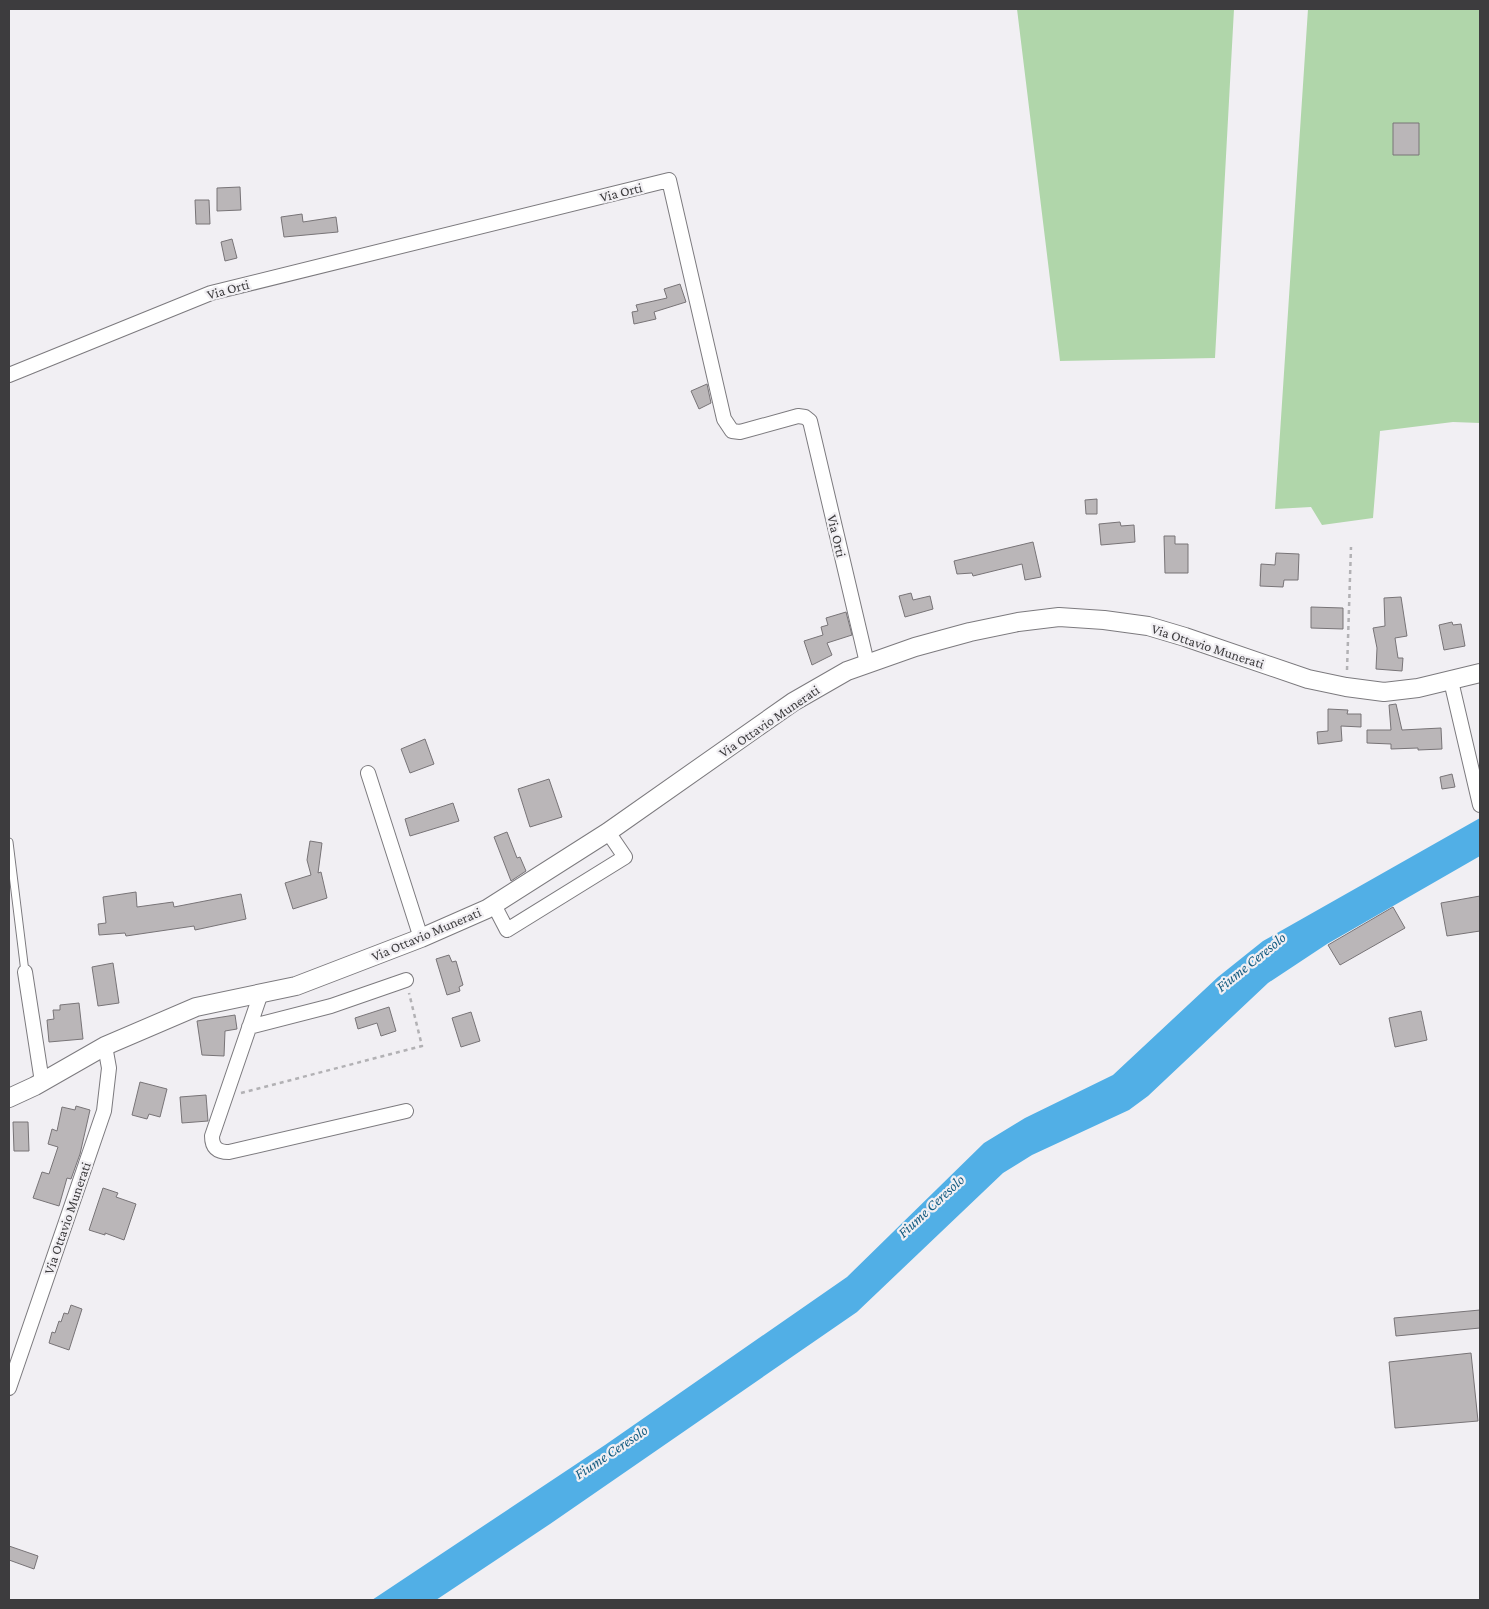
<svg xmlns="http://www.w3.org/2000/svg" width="1489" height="1609" font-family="'Crimson Pro',serif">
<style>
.green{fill:#b0d6aa}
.water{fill:#51afe6}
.building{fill:#bab6b8;stroke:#787477}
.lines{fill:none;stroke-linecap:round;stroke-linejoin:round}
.service-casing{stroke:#7c7a7e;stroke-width:9}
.minor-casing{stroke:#7c7a7e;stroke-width:16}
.tertiary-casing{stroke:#7c7a7e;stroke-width:20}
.path{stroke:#b2b1b4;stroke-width:2.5;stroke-dasharray:4 4;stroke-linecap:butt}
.service{stroke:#fff;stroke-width:7}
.minor{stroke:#fff;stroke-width:14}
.tertiary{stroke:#fff;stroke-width:18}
.labels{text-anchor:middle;stroke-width:4.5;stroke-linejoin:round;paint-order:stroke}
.street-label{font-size:14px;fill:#3d3c3e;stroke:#f1eff3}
.water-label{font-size:15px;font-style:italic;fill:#135b80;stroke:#f1eff3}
</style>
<rect width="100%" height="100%" fill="#f1eff3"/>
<path class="green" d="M1017,9H1234L1215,358L1060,361Z
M1308,9H1480V423L1453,422L1380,431L1373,518L1322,525L1311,507L1275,509Z"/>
<path class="water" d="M1480,818V856L1327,944L1268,983L1148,1096L1129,1110L1032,1155L1003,1173L857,1312L550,1524L436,1600H372L605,1445L847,1277L984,1143L1025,1118L1113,1075L1218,977L1263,941Z"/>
<path class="building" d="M1393,123H1419V155H1393Z
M240,187L241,210L217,211V188Z
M195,200H209L210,224H196Z
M302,214L303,222L336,217L338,232L284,237L281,217Z
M232,239L237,258L225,261L221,242Z
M680,284L686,302L654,312L656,319L634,324L632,312L638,311L636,305L667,298L664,289Z
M707,384L711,403L699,409L691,391Z
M1097,499V514H1086L1085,500Z
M1120,522L1121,526L1134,525L1135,542L1101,545L1099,524Z
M1164,536H1175V544H1188V573H1165Z
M1033,542L1041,577L1025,580L1022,564L973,576L972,573L957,574L954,561Z
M1276,553L1299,554L1298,580H1284L1283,587L1260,586L1261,564L1275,565Z
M911,593L913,600L930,596L933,609L905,617L899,596Z
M1401,597L1407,636L1395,638L1398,658H1403L1402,671L1376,669L1377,648L1373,628L1385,626L1384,598Z
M1311,607L1343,608V629L1311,628Z
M846,612L852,635L827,643L832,655L812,665L804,641L823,635L821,627L828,625L826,618Z
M1452,622L1453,625L1461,624L1465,646L1444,650L1439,625Z
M1396,704L1402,730L1441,728L1442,749L1418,750V748L1391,749V744L1367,743V730H1391L1389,705Z
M1328,709L1348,710L1347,714H1361V727L1341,726L1342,741L1318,744L1317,732L1328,731Z
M425,739L434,764L410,773L401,749Z
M1452,774L1455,787L1442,789L1440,777Z
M549,779L562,817L530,827L518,789Z
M453,803L459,821L410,836L405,819Z
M507,832L517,858L520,857L526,871L511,881L494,837Z
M310,841L322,843L318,873L321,872L327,898L293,909L285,883L311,875L307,860Z
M136,892L137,907L173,902L174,907L241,894L246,919L195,930L194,926L126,936L125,933L99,935L98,924L106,923L103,897Z
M1480,896V931L1447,936L1441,903Z
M1393,907L1405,928L1340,965L1328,945Z
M449,955L452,962L456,961L463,985L459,987L460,991L447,995L436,959Z
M113,963L119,1003L98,1006L92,967Z
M79,1003L83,1039L49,1042L47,1020L54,1019L53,1010H60V1005Z
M389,1007L396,1031L381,1036L377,1023L358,1029L355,1018Z
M1421,1011L1427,1040L1395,1047L1389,1018Z
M471,1012L480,1041L461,1047L452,1018Z
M235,1015L237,1029L225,1031L224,1056L202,1055L197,1021Z
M140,1082L167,1089L160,1117L149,1114L147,1119L132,1115Z
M206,1095L208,1121L182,1123L180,1097Z
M76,1106L90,1110L80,1154L71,1179L67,1178L59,1206L33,1198L42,1172L49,1174L58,1147L48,1144L52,1129L57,1131L62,1107L75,1110Z
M13,1122H28L29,1151H14Z
M103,1188L118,1193L116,1197L136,1204L124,1240L105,1233V1235L89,1230Z
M71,1305L82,1309L69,1350L49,1343L52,1332L55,1333L59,1321L61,1322L64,1313L68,1314Z
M1480,1310V1328L1396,1336L1394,1318Z
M1471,1353L1478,1421L1395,1428L1389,1362Z
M9,1546L38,1556L34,1569L9,1560Z"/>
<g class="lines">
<defs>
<path id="service" d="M9,842L25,972"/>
<path id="minor" d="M9,375L211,293L669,180L724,419L732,431L740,432L798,416L805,417L810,421L867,663
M1451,681L1480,805
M368,773L421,938
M494,905L507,930L625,857L608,832
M25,972L42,1082
M261,993L212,1136C212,1148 218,1152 229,1152L406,1111
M249,1027L331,1006L406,980
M9,1388L104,1111L109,1068L105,1046"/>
<path id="tertiary" d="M9,1098L35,1086L105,1046L196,1007L296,986L421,938L487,909L608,832L793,702L847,671L915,647L970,632L1018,622L1059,617L1104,620L1148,626L1185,637L1308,679L1346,687L1384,692L1418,688L1480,673"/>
</defs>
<use href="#service" class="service-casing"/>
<use href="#minor" class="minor-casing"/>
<use href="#tertiary" class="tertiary-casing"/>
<path class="path" d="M1347,670L1351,547
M241,1093L422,1046L409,993"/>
<use href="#service" class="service"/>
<use href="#minor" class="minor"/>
<use href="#tertiary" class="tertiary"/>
</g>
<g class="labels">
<g class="street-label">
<text transform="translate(621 192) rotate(-14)" y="5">Via Orti</text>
<text transform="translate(228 289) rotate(-15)" y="5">Via Orti</text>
<text transform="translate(837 536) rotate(77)" y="5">Via Orti</text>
<text transform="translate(1208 646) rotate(18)" y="5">Via Ottavio Munerati</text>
<text transform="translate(769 721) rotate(-34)" y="5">Via Ottavio Munerati</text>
<text transform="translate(426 934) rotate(-23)" y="5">Via Ottavio Munerati</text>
<text transform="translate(67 1218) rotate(-71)" y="5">Via Ottavio Munerati</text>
</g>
<g class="water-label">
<text transform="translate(1251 962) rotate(-39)" y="5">Fiume Ceresolo</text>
<text transform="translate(931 1206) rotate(-43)" y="5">Fiume Ceresolo</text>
<text transform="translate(611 1452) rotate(-34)" y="5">Fiume Ceresolo</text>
</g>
</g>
<rect width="1489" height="1609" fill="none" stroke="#3d3c3e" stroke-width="20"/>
</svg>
